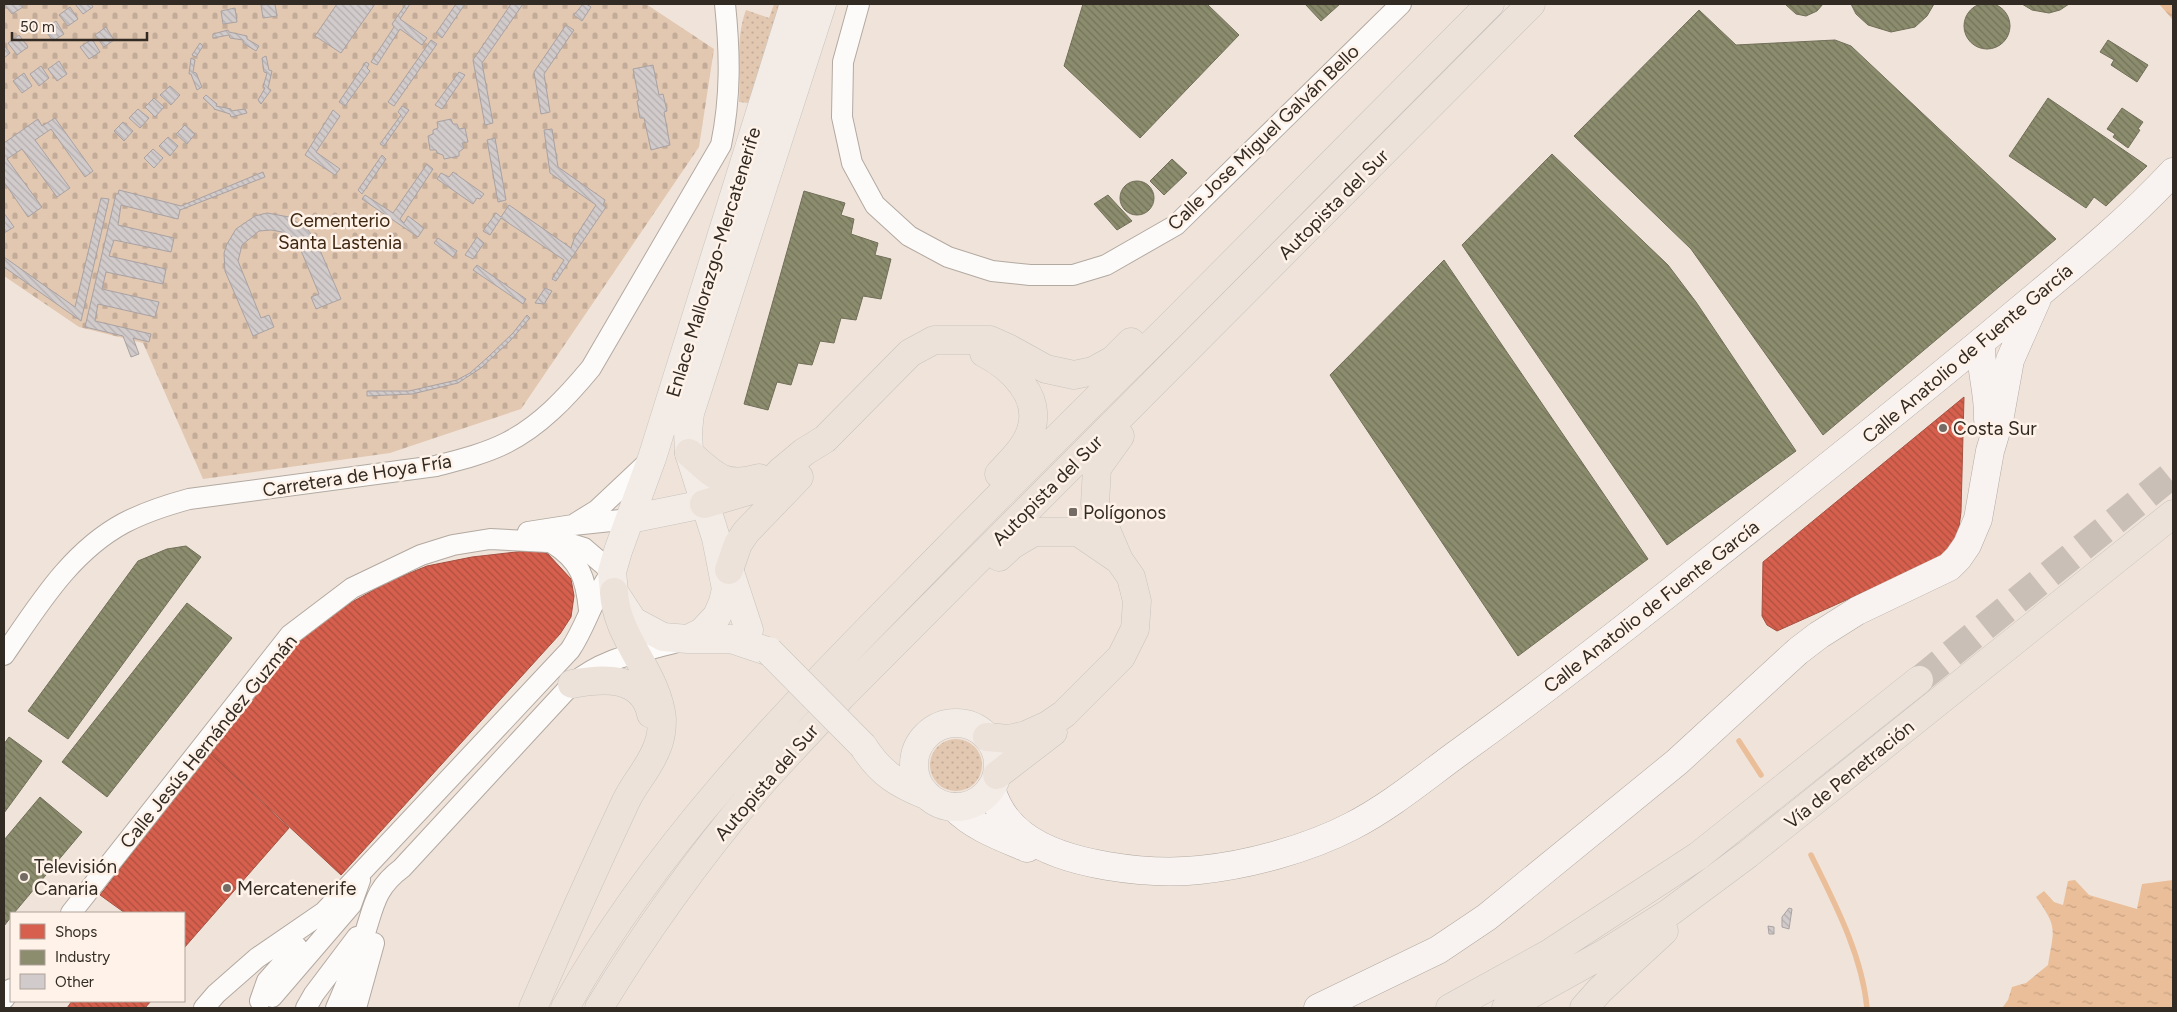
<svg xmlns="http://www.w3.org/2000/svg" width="2177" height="1012" font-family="Figtree,sans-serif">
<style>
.grass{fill:url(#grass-dots)}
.cemetery{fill:url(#cemetery-stones)}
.water{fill:url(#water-ripples)}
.shops{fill:url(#shops-back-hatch);stroke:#a55041}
.industry{fill:url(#industry-back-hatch);stroke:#716f58}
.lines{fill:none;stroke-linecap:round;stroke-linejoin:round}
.stream{stroke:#eabe98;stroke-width:5.5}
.building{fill:url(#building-back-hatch);stroke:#a9a2a2}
.highway-tunnel{stroke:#cabfb6;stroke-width:28;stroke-dasharray:28 14;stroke-linecap:butt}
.street-casing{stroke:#b2a9a1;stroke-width:22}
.secondary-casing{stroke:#b2a9a1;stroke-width:29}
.primary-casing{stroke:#c8c3be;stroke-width:29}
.highway-casing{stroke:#c8c3be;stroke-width:29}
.street{stroke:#fdfbf9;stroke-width:20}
.secondary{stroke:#f8f3f0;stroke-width:28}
.primary{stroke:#f3ece6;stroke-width:28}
.highway{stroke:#ece2d9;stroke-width:28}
.primary-bridge-casing{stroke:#c8c3be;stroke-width:29;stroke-linecap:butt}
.primary-bridge{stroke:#f3ece6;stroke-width:28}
.poi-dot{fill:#746c64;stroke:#fff2e8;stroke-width:2}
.labels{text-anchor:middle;stroke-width:5;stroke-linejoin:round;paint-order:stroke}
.street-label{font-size:19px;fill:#322b24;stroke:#fff2e8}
.park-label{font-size:19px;fill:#3f2711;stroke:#fff2e8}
.poi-label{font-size:19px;fill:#322b24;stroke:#fff2e8;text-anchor:start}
</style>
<defs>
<pattern id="grass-dots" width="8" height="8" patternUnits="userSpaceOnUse" patternTransform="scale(1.25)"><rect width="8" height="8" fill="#e2c7b1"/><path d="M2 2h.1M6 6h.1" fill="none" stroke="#c2ab98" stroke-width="1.8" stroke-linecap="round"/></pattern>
<pattern id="cemetery-stones" width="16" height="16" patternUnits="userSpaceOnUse" patternTransform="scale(1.25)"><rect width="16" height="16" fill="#e2c7b1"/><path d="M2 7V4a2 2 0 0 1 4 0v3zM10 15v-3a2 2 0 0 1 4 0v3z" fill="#c2ab98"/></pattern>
<pattern id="water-ripples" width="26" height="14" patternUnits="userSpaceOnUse" patternTransform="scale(1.25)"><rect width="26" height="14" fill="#eabe98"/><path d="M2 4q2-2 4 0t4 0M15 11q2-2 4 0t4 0" fill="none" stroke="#c9a383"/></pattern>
<pattern id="shops-back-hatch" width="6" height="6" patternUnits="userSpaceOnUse" patternTransform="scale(1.25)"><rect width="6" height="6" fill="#d6604d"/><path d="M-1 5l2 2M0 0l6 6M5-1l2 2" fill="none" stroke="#ae4f40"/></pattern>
<pattern id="industry-back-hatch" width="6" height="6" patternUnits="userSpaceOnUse" patternTransform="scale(1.25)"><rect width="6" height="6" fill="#8c8c6e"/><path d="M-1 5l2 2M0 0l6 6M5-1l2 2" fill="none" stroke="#73735a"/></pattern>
<pattern id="building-back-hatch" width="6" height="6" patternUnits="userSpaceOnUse" patternTransform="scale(1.25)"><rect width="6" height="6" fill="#d2cbcb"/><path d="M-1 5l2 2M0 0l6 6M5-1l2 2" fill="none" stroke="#b5aeae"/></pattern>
</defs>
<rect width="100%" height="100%" fill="#f0e4da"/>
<path class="grass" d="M774,4H781L770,32L749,103L739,102C741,71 735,39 746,10L769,18Z
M930 765a26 26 0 1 1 52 0a26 26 0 1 1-52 0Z"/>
<path class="cemetery" d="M4,4H646L714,49L699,147L521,409L390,453L203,479L143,343L79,327L4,276Z"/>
<path class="water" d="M2159,4H2173V20Z
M2075,880L2089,895L2137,909L2142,884L2173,880V1008H2002L2008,1000L2012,987L2026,983L2048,965C2054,928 2058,928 2036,897L2044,891L2054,902L2063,905L2068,881Z"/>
<path class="shops" d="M1964,397L1961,512L1958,535L1951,549L1940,558L1777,631L1767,625L1762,616L1763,562Z
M534,550L548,554L571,579L574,596L571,617L560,634L341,875L209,752L290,651L314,627L352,602L390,581L427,566L472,557Z
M209,752L289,828L184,948V913H125L100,895Z
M72,1001H151L145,1008H67Z"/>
<path class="industry" d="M1964 26a23 23 0 1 1 46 0a23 23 0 1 1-46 0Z
M1083,4H1207L1239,35L1140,138L1064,66Z
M1305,4H1340L1321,21Z
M1785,4H1823L1817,11L1806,16L1796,14Z
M1851,4H1934L1927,16L1915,27L1891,32L1868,25L1856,14Z
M2022,4H2069L2060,10L2049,13L2032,10Z
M1699,10L1736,45L1835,40L1851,46L2056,239L1823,435L1691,249L1574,136Z
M2108,40L2148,65L2137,82L2111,65L2114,60L2100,52Z
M2048,98L2147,166L2106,206L2094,197L2086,208L2009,156Z
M2122,108L2143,122L2138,129L2140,130L2128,148L2113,137L2115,134L2107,129Z
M1552,154L1668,265L1696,302L1796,451L1667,545L1462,245Z
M1172,159L1187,173L1164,195L1150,181Z
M1120 198a17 17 0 1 1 34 0a17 17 0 1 1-34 0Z
M804,191L845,203L841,215L854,219L851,234L878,243L875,255L891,259L881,299L863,296L856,320L841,318L834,343L820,341L812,365L798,363L791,385L777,382L768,410L744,404Z
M1108,195L1132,221L1117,230L1094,204Z
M1444,260L1648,559L1518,656L1330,375Z
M186,546L201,557L68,739L28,711L138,561L167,549Z
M187,603L232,638L107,797L62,762Z
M9,737L42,761L4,813V744Z
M40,797L82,832L14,913H11V917L4,926V840Z"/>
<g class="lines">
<path class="stream" d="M1739,741L1761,775
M1811,855C1834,902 1862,954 1867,1008"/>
</g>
<path class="building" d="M4,4H21L23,7L12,14Z
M75,4H91L93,7L83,14Z
M275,4L277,16L263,18L261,5Z
M337,4H375L341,53L315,36Z
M406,4H410L400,19L427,38L422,45L400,29L377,65L371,62L394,27L392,24Z
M456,4H465L442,38L436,33Z
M511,4H523L482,63L493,123L485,125L473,60Z
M583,4H586L591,7L582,21L574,15Z
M70,7L78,19L68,26L59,15Z
M235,8L237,22L223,24L221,11Z
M56,21L64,34L53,41L44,29Z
M566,25L574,30L544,74L550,112L541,114L534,72Z
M106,27L114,40L104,47L95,35Z
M228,30L229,32L247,36V39L259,46L256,51L243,43V40L230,38L229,35L213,38V34Z
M19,35L28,47L17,55L8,43Z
M92,39L100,52L89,59L80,47Z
M431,40L437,44L394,106L388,102Z
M200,43L203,46L196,57L192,55Z
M4,45L10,53L4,58Z
M266,56L269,70L272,71L268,88L271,90L261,104L258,100L265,88L263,87L267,73L264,72L262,58Z
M191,58L195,60L193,72L196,73L202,87L197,90L191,74H189Z
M59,61L67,74L57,81L48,69Z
M366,62L369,64L367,68L370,71L345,106L339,102Z
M653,65L659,95L663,94L667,111L664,112L670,145L651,150L644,118H640L637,101L639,100L633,69Z
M41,66L49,78L39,86L30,74Z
M459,72L465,75L442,109L435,105Z
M24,73L32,86L22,93L13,81Z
M170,86L180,95L171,105L160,95Z
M206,95L217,104L216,106L231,109V111L245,109L247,113L231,117L230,114L214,109V108L203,98Z
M154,98L164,107L155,117L145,107Z
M402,106L409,110L384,146L380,144L401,115L398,112Z
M138,109L149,118L140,128L129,118Z
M333,110L340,116L316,152L340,169L335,175L305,155Z
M55,118L93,171L85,177L51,129L35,140L70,188L57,197L22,149L7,159L42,207L28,217L4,182V143L38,119L42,126Z
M451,119L453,124H457L459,129L465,128L468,142L462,143L464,148L459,152V156L444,159L443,155L437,153L436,150H430L428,136L433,134V130L438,128L437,122Z
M123,122L133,131L124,141L114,131Z
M185,125L195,134L187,144L176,134Z
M552,129L558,167L605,200L603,205L606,207L556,281L552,279L564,260L501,218L490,235L483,231L496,213L501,217L509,205L571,248L574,239L596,205L550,173L544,130Z
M168,137L178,146L170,156L159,146Z
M495,138L506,200L498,202L487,140Z
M153,149L163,158L154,168L144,158Z
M382,155L386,159L362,194L358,190Z
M427,164L433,169L400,219L404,223L408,216L424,228L418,237L362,199L365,195L393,213Z
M263,172L265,177L180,210L178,219L121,205L118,225L174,238L171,252L114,240L109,256L166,269L163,284L106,272L102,289L159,302L155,317L98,304L95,321L151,334L149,342L133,338L139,354L131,357L123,336L85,327L116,194H118L119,190L181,206Z
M453,172L484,194L480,199L477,198L473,204L437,179L441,173L449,177Z
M101,198L109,199L81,321L4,267V257L75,307Z
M4,213L14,227L4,233Z
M267,213L289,217L308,230L316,241L341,299L316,309L311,297L319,294L300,248L292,237L282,232L271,230L259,231L242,245L238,261L261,318L269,315L274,327L253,336L225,271L224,253L227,244L236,229L255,216Z
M477,237L484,243L473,259L465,255Z
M438,238L457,251L453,257L434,243Z
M477,265L526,299L523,304L473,270Z
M545,288L552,291L544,304L535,303Z
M527,315L530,318L510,341L481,368L458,383L412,394L367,396V391H409L457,380L470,373L488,357L513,333Z
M1789,908L1792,909L1789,929L1782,927V917Z
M1768,926L1774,927V934H1769Z"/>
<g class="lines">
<path class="highway-tunnel" d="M1919,680L2173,474"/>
<defs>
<path id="street" d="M859,4L843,62L842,117L852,163L875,205L909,236L948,257L992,271L1030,275H1073L1106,265L1176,225L1401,4
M576,523L597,510L647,463
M528,532L573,525L630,519
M552,543C580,560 586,579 589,610
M4,655C38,606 70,552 124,523C145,512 167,505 189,499L436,466C459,460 484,454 506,443C540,426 567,397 591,368L721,145C731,97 730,52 725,4
M71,913L290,635L352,588L421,555L453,545L490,539L568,543L584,548L612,572C593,596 587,625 570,650L324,912L257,958L216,994L204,1008
M272,997L351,905L360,880
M4,999L11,989
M260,1001L267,981L297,947
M306,1008L314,994L357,937
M336,1008C346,985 356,961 364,936C374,906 375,888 402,868L572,684C606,656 640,653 681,641
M356,1008L374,943"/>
<path id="secondary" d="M1981,342C1980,369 1989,393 1988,419
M991,788C996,806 1007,823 1023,835C1064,866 1149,875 1199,870C1248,865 1308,849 1352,826C1391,806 1425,777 1461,751C1543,692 1624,629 1704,565C1805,485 1906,405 2005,322C2062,274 2122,227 2173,172
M954,807C973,827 1001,837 1027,848
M1318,1008L1438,950L1487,917L1677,762L1798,651L1819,635L1857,611L1949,567L1958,558L1967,545L1978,519L1990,451L1999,421L2010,360L2037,299"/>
<path id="primary" d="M794,4L652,458L618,551L612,572L614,592L633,621L663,637L688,639L702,632L717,616L723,602L726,589L716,538L689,453L688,431L690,413L822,4
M630,519L704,504
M730,572L749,630
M688,639H731L767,651
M914 765a42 42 0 1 1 84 0a42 42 0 1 1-84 0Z
M863,746C881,774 898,784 928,796"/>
<path id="highway" d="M984,353C1011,367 1042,396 1031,430C1026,447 1011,461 999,474
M689,453C715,476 724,488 759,478
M704,504L762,487L771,482L780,472L804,452L825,439L910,353L934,340H990L1008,348L1046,369L1074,375L1093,371L1113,360L1131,342
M999,557L1012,545L1034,532H1078L1119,560
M729,570L738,544L746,532L799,477
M572,684C603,678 643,675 651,714
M987,737L1009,739L1026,735L1048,725L1064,714L1121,657L1135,629L1137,601L1131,577L1119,560L1095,504L1097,468L1120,436
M997,775L1053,732
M533,1008C563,938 594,869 626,801C636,780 650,768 658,745C661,737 662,728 662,719C658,674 616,638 614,592
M565,1008C662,832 807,692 946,550C1020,474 1095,400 1170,326C1277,219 1383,111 1490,4
M599,1008C646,930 700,856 759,786C786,755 815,726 842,696L1531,4
M1450,1008L1550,953L1698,856L1919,680
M1506,1008L1605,953L1670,912L1748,854L2173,514
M1584,1008L1600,990L1664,931"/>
</defs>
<use href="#street" class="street-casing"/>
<use href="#secondary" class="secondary-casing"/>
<use href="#primary" class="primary-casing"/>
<use href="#highway" class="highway-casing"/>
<use href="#street" class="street"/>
<use href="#secondary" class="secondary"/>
<use href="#primary" class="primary"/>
<use href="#highway" class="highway"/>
<defs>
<path id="primary-bridge" d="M769,651L863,746"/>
</defs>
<use href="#primary-bridge" class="primary-bridge-casing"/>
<use href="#primary-bridge" class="primary-bridge"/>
</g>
<g class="poi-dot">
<circle cx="1943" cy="428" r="5"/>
<rect x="1068" y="507" width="10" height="10" rx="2.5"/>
<circle cx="24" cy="877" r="5"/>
<circle cx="227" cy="888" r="5"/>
</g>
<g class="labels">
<g class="street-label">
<text transform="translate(1263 137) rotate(-44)" y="7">Calle Jose Miguel Galván Bello</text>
<text transform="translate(1333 204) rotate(-45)" y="7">Autopista del Sur</text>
<text transform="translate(713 262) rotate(-73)" y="7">Enlace Mallorazgo-Mercatenerife</text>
<text transform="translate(1967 353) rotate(-40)" y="7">Calle Anatolio de Fuente García</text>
<text transform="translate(357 475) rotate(-9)" y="7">Carretera de Hoya Fría</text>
<text transform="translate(1047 490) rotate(-45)" y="7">Autopista del Sur</text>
<text transform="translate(1651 606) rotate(-38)" y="7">Calle Anatolio de Fuente García</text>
<text transform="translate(208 741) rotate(-51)" y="7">Calle Jesús Hernández Guzmán</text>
<text transform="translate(1849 774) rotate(-39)" y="7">Vía de Penetración</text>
<text transform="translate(766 782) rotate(-49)" y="7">Autopista del Sur</text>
</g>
<g class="park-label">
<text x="340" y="227">Cementerio<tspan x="340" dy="22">Santa Lastenia</tspan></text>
</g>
<g class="poi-label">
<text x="1953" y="435">Costa Sur</text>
<text x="1083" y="519">Polígonos</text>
<text x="34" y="873">Televisión<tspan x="34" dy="22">Canaria</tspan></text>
<text x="237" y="895">Mercatenerife</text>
</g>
</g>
<rect width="2177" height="1012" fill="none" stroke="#322b24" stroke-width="10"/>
<rect x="10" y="912" width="175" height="90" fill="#fff2e8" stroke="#ada29a"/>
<rect x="20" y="924" width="25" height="15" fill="#d6604d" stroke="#ada29a"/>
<text x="55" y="937" font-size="15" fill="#322b24">Shops</text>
<rect x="20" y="950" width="25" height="15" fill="#8c8c6e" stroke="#ada29a"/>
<text x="55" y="962" font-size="15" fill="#322b24">Industry</text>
<rect x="20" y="974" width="25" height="15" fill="#d2cbcb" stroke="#ada29a"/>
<text x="55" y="987" font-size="15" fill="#322b24">Other</text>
<path d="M12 32v8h135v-8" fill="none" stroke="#322b24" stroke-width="2.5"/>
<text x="20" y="32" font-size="15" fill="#322b24" stroke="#fff2e8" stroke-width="4" paint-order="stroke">50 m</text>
</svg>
